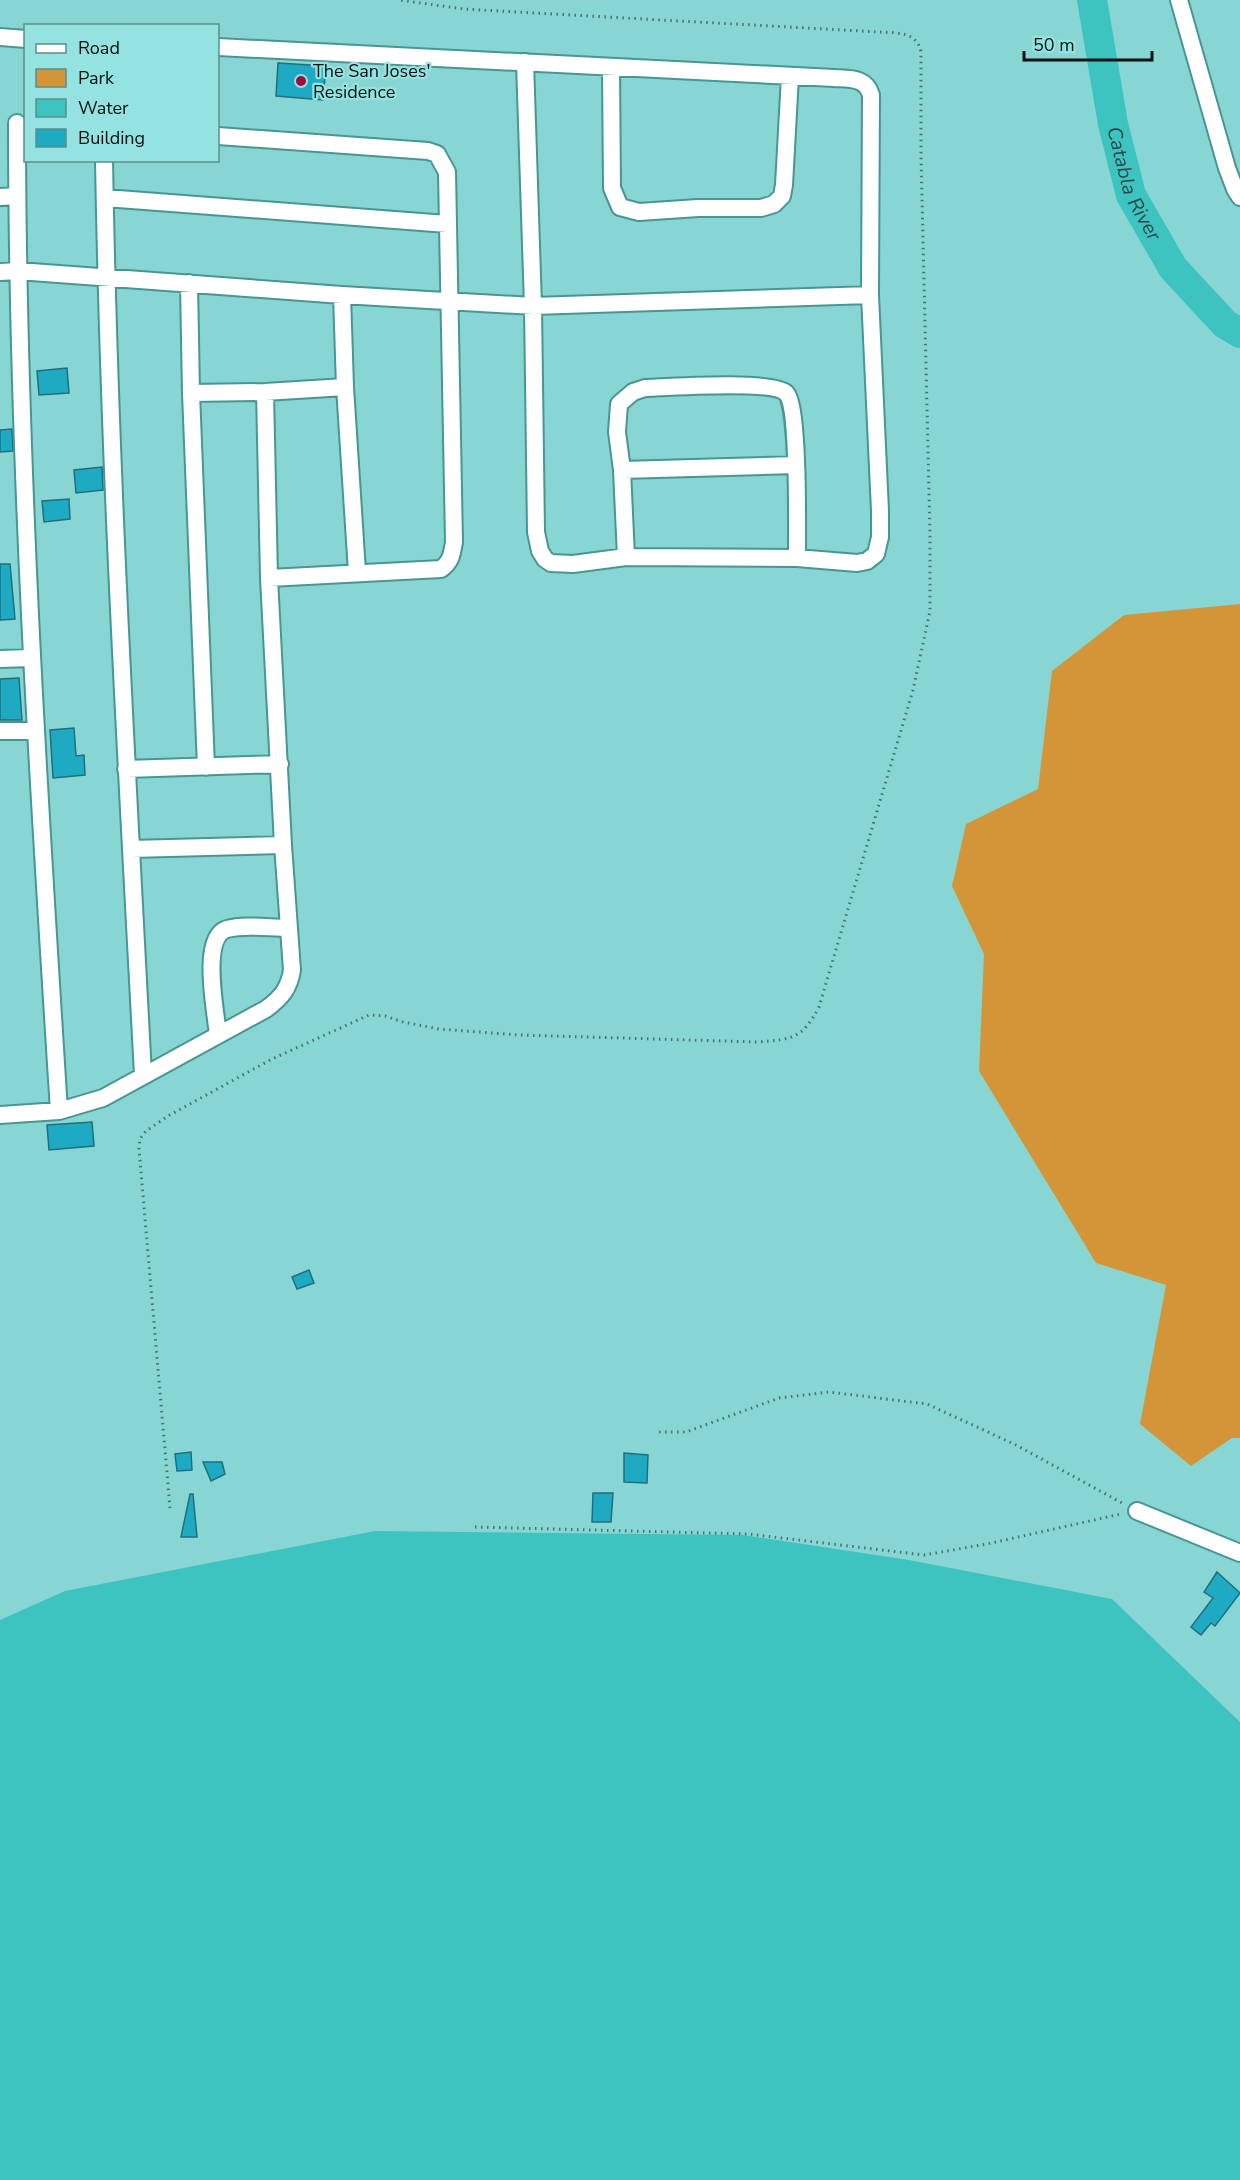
<svg xmlns="http://www.w3.org/2000/svg" width="1240" height="2180" font-family="'Nunito Sans',sans-serif">
  <style>
    .green { fill: #d49539 }
    .water { fill: #3dc4c1 }
    .lines { fill: none; stroke-linecap: round; stroke-linejoin: round }
    .river { stroke: #3dc4c1; stroke-width: 30 }
    .building { fill: #1eaac2; stroke: #206f7e; stroke-width: 1.5 }
    .minor-casing { stroke: #489694; stroke-width: 20 }
    .path { stroke: #437372; stroke-width: 3; stroke-dasharray: 1.5 4.5; stroke-linecap: butt }
    .minor { stroke: #fff; stroke-width: 16 }
    .poi-dot { fill: #a4093b; stroke: #95e3e0; stroke-width: 2 }
    .labels { text-anchor: middle; dominant-baseline: central; stroke-width: 4.5; stroke-linejoin: round; paint-order: stroke }
    .poi-label { font-size: 18px; fill: #001212; stroke: #95e3e0; text-anchor: start }
    .water-label { font-size: 20px; font-style: italic; fill: #2b4746; stroke: #95e3e0 }
  </style>
  <rect width="100%" height="100%" fill="#88d6d3"/>
  <path class="green" d="M1240 604V1438H1232L1191 1466 1140 1424 1166 1285 1096 1263 979 1071 984 954 952 886 966 824 1038 789 1052 671 1124 615Z"/>
  <path class="water" d="M375 1531 743 1535 909 1560 1112 1599 1240 1722V2180H0V1620L65 1591Z"/>
  <g class="lines">
    <path class="river" id="s1" d="M1092 0 1113 124 1131 195 1173 268 1225 324 1240 333"/>
  </g>
  <path class="building" d="M278 63 326 66 323 100 276 96Z
    M67 368 69 393 39 395 37 371Z
    M12 429 13 451 0 452V430Z
    M102 467 103 490 76 493 74 470Z
    M69 499 70 519 44 522 42 501Z
    M0 564H10L15 619 0 620Z
    M19 678 22 720H0V679Z
    M74 728 76 756 84 755 85 775 53 778 50 730Z
    M92 1122 94 1146 49 1150 47 1125Z
    M309 1270 314 1283 297 1289 292 1277Z
    M191 1452 192 1470 177 1471 175 1454Z
    M624 1453 648 1455 647 1483 624 1482Z
    M203 1462H222L225 1474 211 1481Z
    M593 1493H613L611 1522H592Z
    M190 1494H193L197 1537H181Z
    M1217 1572 1240 1593 1215 1626 1211 1623 1201 1635 1191 1627 1213 1598 1204 1592Z"/>
  <g class="lines">
    <g class="minor-casing">
      <path id="minor" d="M1179 0 1227 168 1235 189 1240 197
        M0 37 26 39
        M218 47 834 78C849 79 866 77 871 95L870 295 880 511V537L876 554 867 561 857 563 797 558 626 557 573 564 551 563 545 559 540 551 536 532 533 306 525 62
        M611 68 612 188 620 207 639 212 698 208H761L774 204 782 196 784 185 790 76
        M17 123C17 453 38 782 59 1111
        M218 136 428 151 437 154 447 172 454 542C452 554 451 562 441 569L269 578
        M104 160C109 466 127 770 143 1075
        M0 197 17 196
        M105 198 447 224
        M0 272 18 271 342 295 533 306 870 295
        M189 283 191 393 206 767
        M342 295 345 387 357 572
        M191 393 265 392 345 387
        M622 470 795 465
        M626 557 622 470 617 432 619 404 633 392 645 388C669 387 772 380 786 393 799 405 797 533 797 558
        M0 659 31 658
        M0 731H35
        M126 769 280 764
        M131 849 283 845
        M218 1035C216 1013 200 937 227 929 245 924 269 928 288 928
        M0 1115 59 1111 103 1098 266 1009C281 998 289 989 292 970L283 845 269 578 265 392
        M1137 1511 1240 1553"/>
    </g>
    <path class="path" d="M659 1432H686L779 1398 829 1392 927 1404 1016 1445 1124 1504
      M170 1508 139 1149 140 1139 146 1131 168 1116 272 1059 369 1015 385 1016 403 1022 439 1029 519 1035 758 1042C793 1039 802 1039 819 1007L913 690 930 611V534L921 156V52C917 31 896 33 878 32L464 9 399 0
      M475 1527 748 1534 924 1555 987 1544 1121 1514"/>
    <use href="#minor" class="minor"/>
  </g>
  <circle class="poi-dot" cx="301" cy="81" r="6"/>
  <g class="labels">
    <g class="poi-label">
      <text x="313" y="71">The San Joses'<tspan x="313" dy="21">Residence</tspan></text>
    </g>
    <g class="water-label">
      <text stroke="none"><textPath href="#s1" startOffset="189">Catabla River</textPath></text>
    </g>
  </g>
  <rect x="24" y="24" width="195" height="138" fill="#95e3e0" stroke="#598f8e" stroke-width="1.5"/>
  <rect x="36" y="44" width="30" height="9" fill="#ffffff" stroke="#598f8e" stroke-width="1.5"/>
  <text x="78" y="54" font-size="18" fill="#001212">Road</text>
  <rect x="36" y="69" width="30" height="18" fill="#d49539" stroke="#598f8e" stroke-width="1.5"/>
  <text x="78" y="84" font-size="18" fill="#001212">Park</text>
  <rect x="36" y="99" width="30" height="18" fill="#3dc4c1" stroke="#598f8e" stroke-width="1.5"/>
  <text x="78" y="114" font-size="18" fill="#001212">Water</text>
  <rect x="36" y="129" width="30" height="18" fill="#1eaac2" stroke="#598f8e" stroke-width="1.5"/>
  <text x="78" y="144" font-size="18" fill="#001212">Building</text>
  <path d="M1024 51v9h128v-9" fill="none" stroke="#001212" stroke-width="3"/>
  <text x="1033" y="51" font-size="18" fill="#001212" stroke="#95e3e0" stroke-width="4.5" paint-order="stroke">50 m</text>
</svg>
